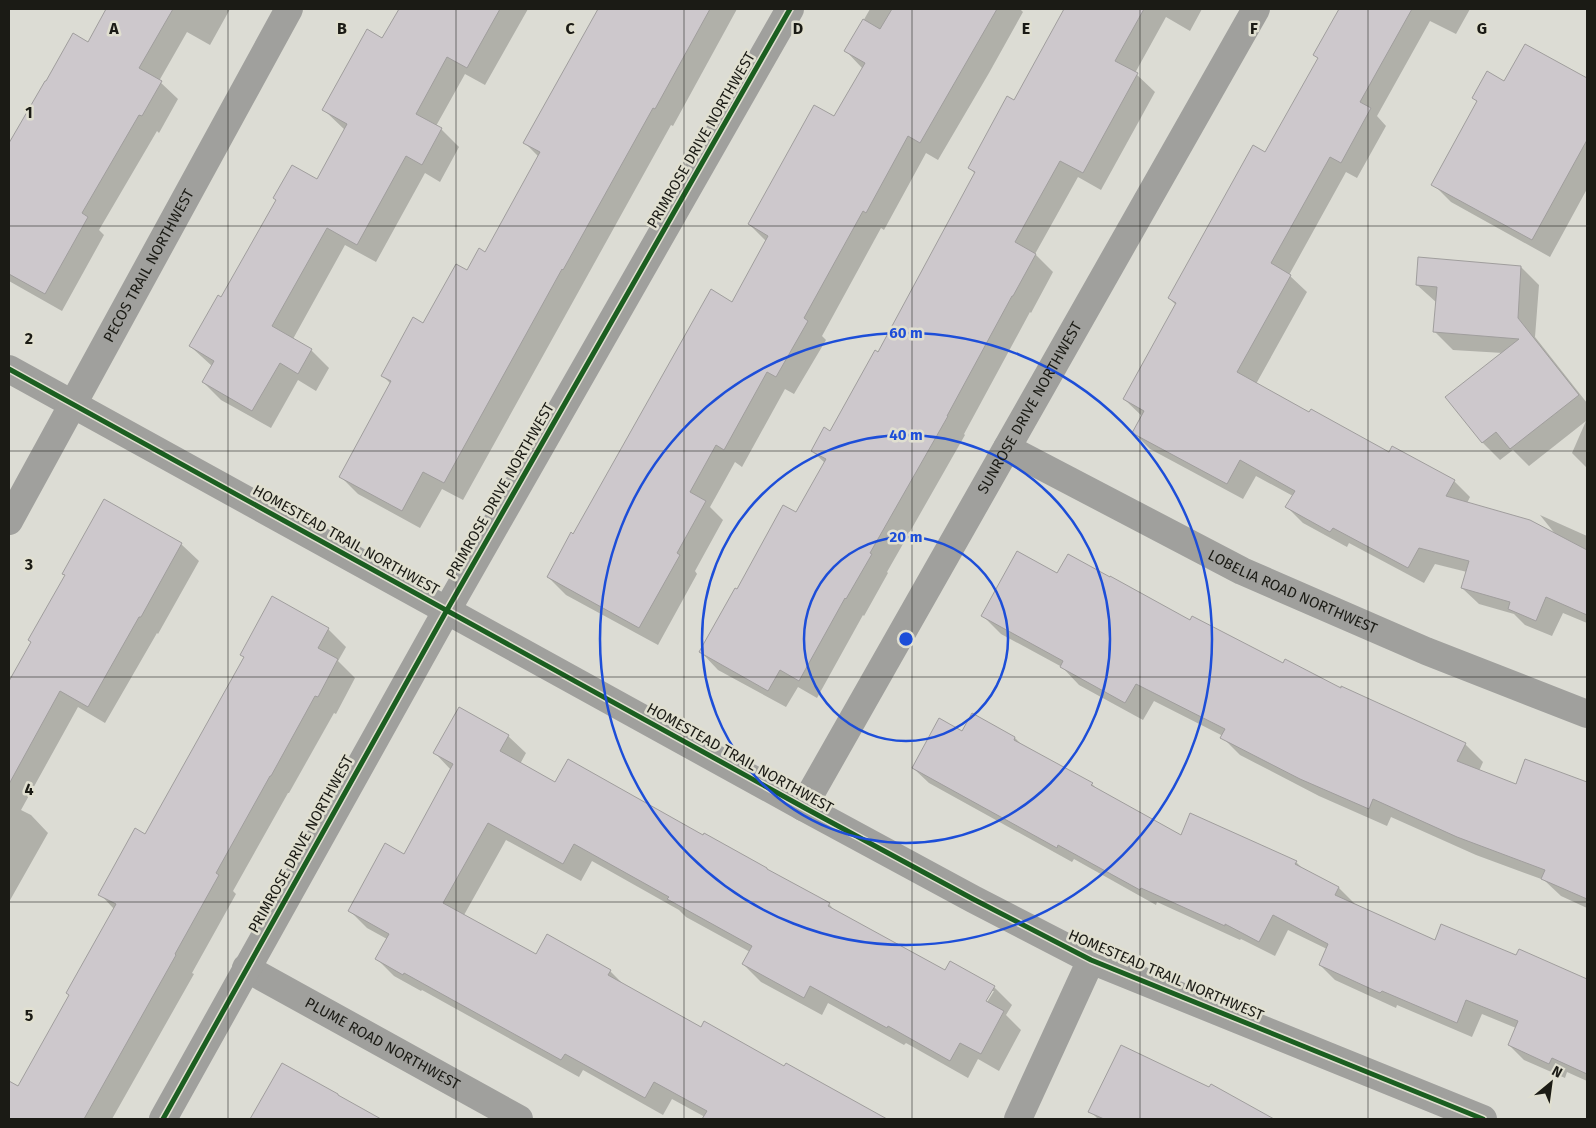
<svg xmlns="http://www.w3.org/2000/svg" width="1596" height="1128" font-family="'Fira Sans',sans-serif">
  <style>
    .shadow { fill: #0003; fill-rule: evenodd }
    .building { fill: #cdc8cc; stroke: #a09e9d }
    .lines { fill: none; stroke-linecap: round; stroke-linejoin: round }
    .minor { stroke: #a0a09d; stroke-width: 28 }
    .cycleway-casing { stroke: #e0dfd0; stroke-width: 8 }
    .cycleway { stroke: #1b5e20; stroke-width: 5 }
    .grid { fill: none; stroke: #1b1b15; stroke-width: 1; stroke-opacity: 0.55 }
    .ring { fill: none; stroke: #1d4ed8; stroke-width: 2.5 }
    .labels { text-anchor: middle; dominant-baseline: central; stroke-width: 5; stroke-linejoin: round; paint-order: stroke }
    .street-label { font-size: 15px; fill: #1b1b15; stroke: #e0dfd0 }
    .grid-label { font-size: 16px; text-anchor: middle; font-weight: bold; fill: #1b1b15; stroke: #e0dfd0; stroke-width: 5; stroke-linejoin: round; paint-order: stroke }
    .centre { fill: #1d4ed8; stroke: #e0dfd0; stroke-width: 2.5 }
    .ring-label { font-size: 15px; text-anchor: middle; font-weight: bold; fill: #1d4ed8; stroke: #e0dfd0; stroke-width: 5; stroke-linejoin: round; paint-order: stroke }
  </style>
  <rect width="100%" height="100%" fill="#dcdcd4"/>
  <path class="shadow" d="M108 9H134L142 13 145 9H230L210 45 187 32 159 81 178 99 159 133 157 131 99 230 104 235 62 311 9 281V145L45 82 88 43Z
    M400 9H528L485 85 465 74 436 126 441 129 459 147 440 182 425 173 376 262 345 245 293 339 311 350 329 368 316 391 298 380 271 428 221 400 203 382 212 366 190 346 222 299 317 180 345 130 324 110 383 39Z
    M600 9H737L673 126 671 125 463 500 442 489 420 528 358 494 340 476 391 384 382 375 468 272 485 253 539 157 525 143Z
    M870 9H1020L1023 12 989 73 938 160 926 153 884 230 881 228 822 336 826 340 794 394 785 389 742 467 735 462 710 507 723 520 695 571 697 574 658 645 566 595 548 577 574 535 732 303 767 242 749 224 835 118 863 69 846 51Z
    M1066 9H1202L1190 31 1166 17 1135 73 1155 92 1101 190 1078 177 1035 254 1053 272 1031 313 1030 312 964 434 965 435 887 572 888 573 864 616 863 615 817 698 798 687 786 707 718 670 701 652 737 590 797 514 825 463 812 451 831 432 878 353 975 174 969 167 1014 101Z
    M1340 9H1470L1456 34 1430 21 1377 116 1386 126 1357 178 1346 172 1289 275 1307 292 1256 384 1310 414 1390 454 1454 481 1470 497 1467 503 1556 535 1540 515 1587 536V623L1563 613 1552 636 1525 625 1514 614 1479 604 1462 588 1467 572 1435 564 1424 583 1349 543 1347 547 1303 523 1287 507 1293 496 1256 476 1243 499 1150 449 1134 433 1143 417 1124 399 1176 305 1169 298 1266 154 1319 59 1315 55Z
    M1525 45 1587 79V189L1550 257 1451 202 1433 184 1478 103 1474 98 1505 82Z
    M1521 267 1539 285 1535 337 1587 403V468L1572 453 1586 421 1529 466 1513 450 1500 460 1482 442 1503 353 1453 350 1435 332 1437 303 1417 285Z
    M181 544 199 561 158 634 157 633 105 723 78 707 21 810 31 815 48 833 9 902V684L32 642Z
    M1058 575 1191 622 1284 664 1465 744 1483 762 1479 771 1517 785 1526 761 1587 783V908L1561 896 1544 880 1476 855 1391 817 1387 826 1319 796 1240 755 1222 737 1223 736 1154 701 1143 720 1079 685 1062 667 1001 634 983 616Z
    M328 629 346 647 338 661 355 678 336 714 334 713 289 793H288L233 891 236 894 192 973 194 974 112 1119H9V1092L13 1084 19 1088 70 995 114 909 100 894 145 835 245 658 241 654Z
    M972 715 1015 738 1022 745 1092 784 1098 790 1181 836 1296 862 1305 871 1339 888 1354 903 1353 905 1435 941 1517 957 1587 980V1081L1567 1072 1565 1078 1524 1060 1509 1045 1516 1028 1482 1014 1472 1037 1397 1005 1396 1008 1335 980 1320 965 1327 949 1288 930 1275 956 1241 939 1240 940 1157 902 1156 905 1074 859 1072 862 929 783 913 768 963 733Z
    M508 736 526 753 520 764 556 784 703 837 829 904 836 912 945 972 994 987 1012 1005 1006 1015 1021 1030 999 1071 978 1059 968 1078 906 1043 904 1045 828 1003 822 1015 761 982 743 964 750 952 686 917 679 910 592 861 581 881 506 840 464 915 536 956 610 971 626 987 701 1028 855 1103 872 1119H704L705 1117 672 1099 663 1115 583 1070 579 1077 422 990 421 991 394 976 377 959 387 939 367 928 349 910 404 855 451 770 435 753ZM991 991H994L984 1007 982 1006Z
    M282 1065 379 1119H252Z
    M1211 1086 1271 1119H1098L1090 1111 1209 1089Z"/>
  <path class="building" d="M106 9H173L139 68 162 81 142 116 139 115 82 213 88 217 45 294 9 274V143L45 81H46L73 33 88 42Z
    M399 9H500L467 68 447 57 416 114 442 128 422 165 406 156 357 245 327 228 272 326 312 349 298 374 280 363 252 411 202 382 214 361 189 346 218 295 221 297 276 200 273 198 292 165 317 179 347 124 322 110 367 29 382 38Z
    M598 9H710L655 109 653 108 563 270 562 269 444 483 423 472 402 511 339 477 391 381 381 376 413 317 423 323 456 264 467 270 479 248 485 252 540 152 523 143Z
    M892 9H997L920 143 908 136 866 213 863 211 804 318 808 321 776 377 767 372 724 450 716 445 690 492 706 501 677 553 680 555 639 628 547 577 571 532 573 534 711 289 732 302 768 236 748 224 814 105 834 116 865 63 844 51 863 19 880 29Z
    M1064 9H1144L1115 61 1138 73 1083 173 1060 161 1015 242 1036 254 1013 296H1012L947 416H948L870 553 872 554 846 599 845 598 799 681 780 670 768 691 699 652 735 588 737 589 783 505 796 512 826 459 811 451 824 427 830 431 875 350 878 352 975 172 968 168 1007 96 1014 100Z
    M1339 9H1412L1360 102 1371 108 1341 163 1330 157 1271 263 1291 275 1237 372 1309 412 1311 409 1389 452 1392 446 1455 480 1446 496 1530 520 1587 550V615L1546 597 1536 621 1508 609 1510 602 1461 588 1469 561 1419 548 1408 568 1333 528 1330 532 1285 507 1295 491 1240 460 1227 484 1132 433 1144 411 1123 399 1176 303 1168 298 1253 145 1265 152 1318 58 1313 55Z
    M1525 44 1587 78V140L1532 240 1431 185 1477 101 1472 98 1487 71 1504 81Z
    M1418 257 1521 266 1518 318 1579 395 1510 449 1496 432 1482 443 1445 397 1519 339 1433 332 1437 287 1416 285Z
    M104 499 182 543 141 617H139L88 707 60 691 9 784V681L31 642 28 640 65 575 62 574Z
    M1017 551 1057 573 1068 554 1110 577V576L1190 620 1192 616 1283 663 1285 659 1341 688V686L1466 743 1457 761 1516 784 1525 759 1587 782V899L1541 879 1545 870 1457 837 1373 799 1369 809 1300 779 1220 738 1225 729 1136 684 1125 703 1060 667 1063 661 981 616Z
    M272 596 329 628 318 648 338 659 318 697 315 696 271 776H270L216 873 219 875 175 954 176 955 84 1119H9V1081L18 1086 69 995 66 993 116 904 98 895 135 828 145 834 244 657 240 655Z
    M459 707 509 735 500 751 555 782 568 759 703 835 704 833 767 868V869L830 903 828 906 945 970 950 961 995 986 986 1001 1004 1011 981 1054 960 1043 950 1061 888 1026 887 1028 810 986 804 998 742 964 752 946 667 899 669 897 574 844 563 864 488 823 443 903 536 954 547 934 611 970 608 975 701 1027 704 1021 784 1066 786 1063 887 1119H702L707 1111 654 1082 645 1098 565 1054 561 1060 404 973 403 975 375 959 389 934 348 911 385 843 404 854 453 764 433 753Z
    M972 713 1015 737 1014 740 1093 783 1091 785 1181 835 1190 813 1297 861 1295 864 1339 887 1335 895 1435 940 1441 924 1516 955 1519 949 1587 979V1074L1552 1058 1549 1064 1508 1045 1518 1021 1466 1000 1457 1023 1382 991 1380 993 1319 965 1328 944 1273 915 1259 942 1225 924V926L1141 888 1140 890 1058 845 1057 848 912 768 939 718 962 731Z
    M1121 1045 1209 1087 1211 1084 1274 1119H1104L1088 1112Z
    M282 1063 338 1094V1095L381 1119H250Z"/>
  <g class="lines">
    <g class="minor">
      <path d="M9 369 803 807 973 899 1091 960 1483 1119"/>
      <path id="s1" d="M1007 448 1242 571 1426 651 1587 714"/>
      <path id="s2" d="M9 521 289 9"/>
      <path id="s3" d="M803 807 1256 9"/>
      <path id="s4" d="M246 968 519 1119"/>
      <path d="M163 1119 447 610 790 9"/>
      <path d="M1018 1119 1091 960"/>
    </g>
    <g class="cycleway-casing">
      <path id="cycleway" d="M9 369 803 807 973 899 1091 960 1483 1119
        M163 1119 447 610 790 9"/>
    </g>
    <use href="#cycleway" class="cycleway"/>
  </g>
  <path class="grid" d="M228 9V1119M456 9V1119M684 9V1119M912 9V1119M1140 9V1119M1368 9V1119M9 226H1587M9 451H1587M9 677H1587M9 902H1587"/>
  <g class="ring">
    <circle cx="906" cy="639" r="102"/>
    <circle cx="906" cy="639" r="204"/>
    <circle cx="906" cy="639" r="306"/>
  </g>
  <g class="labels">
    <g class="street-label">
      <text transform="translate(701 140) rotate(-60)">PRIMROSE DRIVE NORTHWEST</text>
      <text stroke="none"><textPath href="#s2" startOffset="291">PECOS TRAIL NORTHWEST</textPath></text>
      <text stroke="none"><textPath href="#s3" startOffset="459">SUNROSE DRIVE NORTHWEST</textPath></text>
      <text transform="translate(500 491) rotate(-60)">PRIMROSE DRIVE NORTHWEST</text>
      <text transform="translate(346 540) rotate(29)">HOMESTEAD TRAIL NORTHWEST</text>
      <text stroke="none"><textPath href="#s1" startOffset="320">LOBELIA ROAD NORTHWEST</textPath></text>
      <text transform="translate(740 758) rotate(29)">HOMESTEAD TRAIL NORTHWEST</text>
      <text transform="translate(301 844) rotate(-61)">PRIMROSE DRIVE NORTHWEST</text>
      <text transform="translate(1166 975) rotate(23)">HOMESTEAD TRAIL NORTHWEST</text>
      <text stroke="none"><textPath href="#s4" startOffset="156">PLUME ROAD NORTHWEST</textPath></text>
    </g>
  </g>
  <g class="grid-label">
    <text x="114" y="34">A</text>
    <text x="342" y="34">B</text>
    <text x="570" y="34">C</text>
    <text x="798" y="34">D</text>
    <text x="1026" y="34">E</text>
    <text x="1254" y="34">F</text>
    <text x="1482" y="34">G</text>
    <text x="29" y="118">1</text>
    <text x="29" y="344">2</text>
    <text x="29" y="570">3</text>
    <text x="29" y="795">4</text>
    <text x="29" y="1021">5</text>
  </g>
  <circle cx="906" cy="639" r="8" class="centre"/>
  <g class="ring-label">
    <text x="906" y="338">60 m</text>
    <text x="906" y="440">40 m</text>
    <text x="906" y="542">20 m</text>
  </g>
  <rect width="1596" height="1128" fill="none" stroke="#1b1b15" stroke-width="20"/>
  <g transform="translate(1551 1083) rotate(29)" stroke="#e0dfd0" stroke-width="4" paint-order="stroke">
  <path d="M0-4L9 19L0 12L-9 19Z" fill="#1b1b15"/>
  <text y="-8" font-size="14" font-weight="bold" text-anchor="middle" fill="#1b1b15">N</text>
  </g>
</svg>
